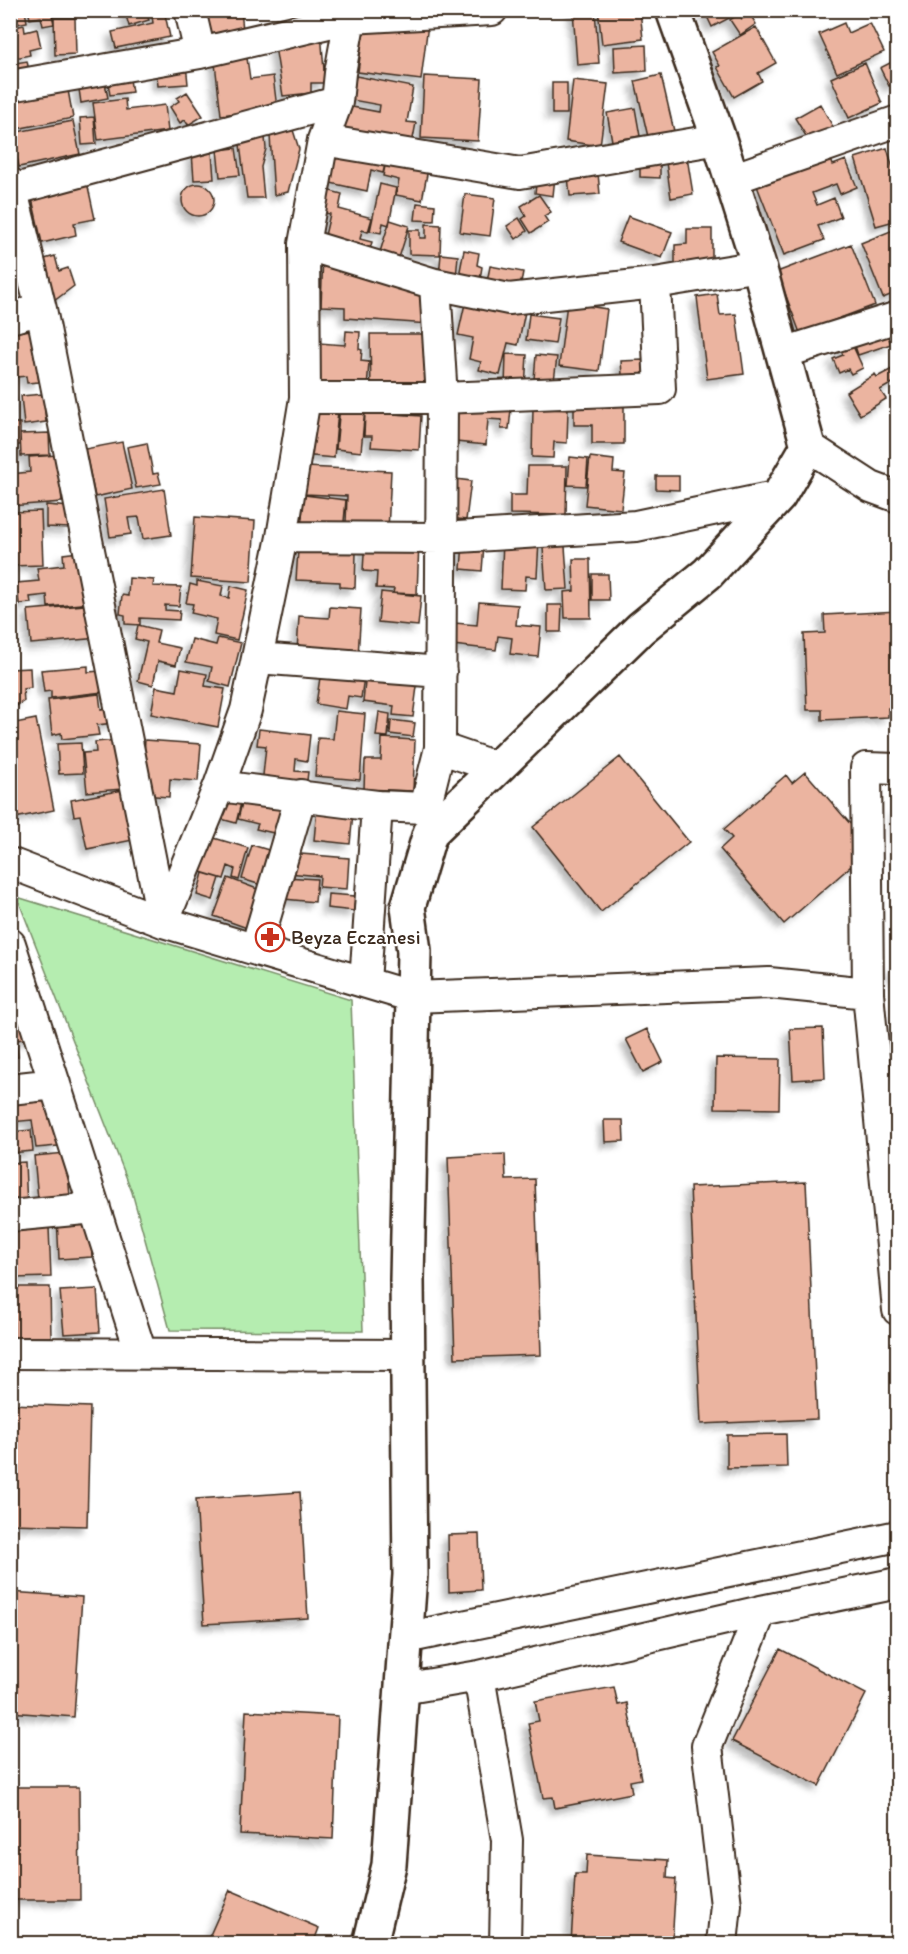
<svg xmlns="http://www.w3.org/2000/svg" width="908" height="1954" font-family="Itim,sans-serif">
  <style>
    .green { fill: #b5edb0; stroke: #788c67; stroke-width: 1.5 }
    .building { fill: #ebb4a0; stroke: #3b2a1e; stroke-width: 1.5; filter: url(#shadow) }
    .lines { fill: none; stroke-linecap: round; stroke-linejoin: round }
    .street-casing { stroke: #3b2a1e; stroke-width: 34 }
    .secondary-casing { stroke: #3b2a1e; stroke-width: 38 }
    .street { stroke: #fff; stroke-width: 30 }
    .secondary { stroke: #fff; stroke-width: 33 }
    .labels { text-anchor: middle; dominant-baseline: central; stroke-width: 4.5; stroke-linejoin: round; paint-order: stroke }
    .poi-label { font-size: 20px; fill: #3b2a1e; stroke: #fff; text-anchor: start }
  </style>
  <defs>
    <filter id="shadow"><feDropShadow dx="-5.5" dy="5.5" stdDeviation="3" flood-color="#0004"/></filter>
  </defs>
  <rect width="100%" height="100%" fill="#fff"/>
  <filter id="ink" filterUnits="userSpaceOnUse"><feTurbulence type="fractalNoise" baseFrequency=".0167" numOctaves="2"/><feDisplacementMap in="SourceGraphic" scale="12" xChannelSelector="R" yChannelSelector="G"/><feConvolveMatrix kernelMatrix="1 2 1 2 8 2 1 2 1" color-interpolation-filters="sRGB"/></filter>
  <g filter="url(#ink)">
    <path class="green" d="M17 897 351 1000 363 1331 170 1330 132 1192Z"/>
    <path class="building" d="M10 10H25L27 22 11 25Z
      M28 10H51L54 24 43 26 41 17 30 19Z
      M129 10H145L149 20 129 26 125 12Z
      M151 10H164L170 37 116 48 112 32 153 23Z
      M198 10H241L243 30 201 35Z
      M573 10H595L599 63 577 65Z
      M598 10H640L643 39 602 44Z
      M704 10H732L735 15 712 27Z
      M739 14 742 19 750 14 756 24 740 35 730 20Z
      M54 18H75L76 54 55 55Z
      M844 23 848 33 870 23 884 52 837 73 819 34Z
      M428 24 421 80 358 72 364 26Z
      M24 25 25 32 37 29 41 47 29 50 30 55 10 59V28Z
      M756 27 776 63 758 73 762 81 734 97 717 67 720 66 712 52Z
      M321 32 325 83H311V93L283 96 274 40Z
      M646 45 647 71 615 73 614 47Z
      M246 51 250 79 273 76 277 108 221 115 214 55Z
      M898 59V82L889 86 880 68Z
      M27 61 30 76 10 80V64Z
      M865 63 882 103 849 118 831 78Z
      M186 64 188 84 158 86 156 66Z
      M129 73 132 92 110 95 107 76Z
      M661 75 674 131 648 137 635 81Z
      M356 76 413 87 407 122 416 123 412 144 343 131 347 106 379 112 380 105 352 100Z
      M424 76 482 79 478 141 421 138Z
      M104 78 108 98 81 103 78 82Z
      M573 80 608 84 600 146 566 141Z
      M552 83H567V114H552Z
      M68 90 73 118 16 129 11 101Z
      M187 92 203 116 188 125 185 120 180 123 170 107 179 101 177 98Z
      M125 99 126 110 165 105 168 131 98 140 93 103Z
      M820 104 836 132 812 146 795 118Z
      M635 108 640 136 612 141 607 113Z
      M94 117 96 144 82 145 80 118Z
      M73 121 80 154 19 167 12 133Z
      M293 130 299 149 288 192 274 195 270 136Z
      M239 137H265L266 149 261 167 264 198H247Z
      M236 148 240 175 220 177 217 150Z
      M334 148 386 160 383 173 371 170 367 191 326 182Z
      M887 148 898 184V220L876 226 855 158Z
      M686 151 693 194 671 198 665 155Z
      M212 152 214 179 194 180 192 153Z
      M387 156 429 164 422 200 396 195 399 180 383 176Z
      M830 157 833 165 846 160 857 187 840 194 836 184 812 193 817 205 834 198 841 217 818 226 824 240 784 255 757 186Z
      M640 158H660V178L640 177Z
      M597 163 600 194 570 196 567 166Z
      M537 175 555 177 553 196 535 193Z
      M87 182 95 219 74 223 76 235 42 243 31 194Z
      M380 184 396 188 389 225 383 223 381 233 370 231Z
      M182 200a16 16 0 1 1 32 0a16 16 0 1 1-32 0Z
      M327 190 342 194 339 209 372 218 368 232 362 230 360 239 372 242 368 256 323 244 330 214 321 212Z
      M465 194 495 198 490 236 460 232Z
      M539 195 551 212 544 216 548 222 531 233 522 219 526 216 521 206Z
      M417 203 435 205 434 221 415 220Z
      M628 216 672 232 662 258 618 242Z
      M519 218 527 231 516 239 507 226Z
      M390 220 409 226 399 258 380 252Z
      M426 224 441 225 440 255 409 254V230H420V238H426Z
      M898 228V292L883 298 861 243Z
      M687 229H712V266H675V245L687 244Z
      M851 244 875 305 800 333 777 272Z
      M464 250 479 253 477 265 482 267 479 285 458 281Z
      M441 254 458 256 456 278 439 276Z
      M323 255 430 286 429 324 345 318V307L321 306Z
      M55 256 59 271 68 268 74 286 46 307 34 262Z
      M490 266 523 272 520 288 487 282Z
      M717 294 720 315 736 314 744 374 707 379 697 297Z
      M466 299 525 312 518 345 508 343 500 375 479 370 481 362 469 359 473 338 458 335Z
      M567 303 607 309 599 371 559 366Z
      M529 314 559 318 555 344 526 340Z
      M885 328 891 344 858 355 853 340Z
      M31 330 39 382 27 383 26 376 10 378V333Z
      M346 331 360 332 359 349 362 350 361 361 369 362 367 389 316 384 319 343 345 345Z
      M370 334H426L427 393H371Z
      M852 344 863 368 851 374 848 369 839 373 833 359 843 355 840 349Z
      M506 354 527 355 525 388 505 386Z
      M536 355 557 357 554 381 534 379Z
      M643 360 645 387 623 388 621 361Z
      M894 368 898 374V380L880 390 886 399 860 415 846 392 875 374 877 377Z
      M43 394 46 422 24 425 21 396Z
      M574 395 624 396V444H592V425H574Z
      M340 405 365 408 361 452 336 449Z
      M458 405 511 409 509 429H501L502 420 488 419 486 445 456 442Z
      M309 407 338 410 334 458 302 455Z
      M533 408 568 410 567 443 554 442 553 458 532 457Z
      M365 412 421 416 419 450 371 447 372 436H364Z
      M10 423H20V445H10Z
      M49 433 50 455 21 456 20 434Z
      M122 442 132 489 95 497 85 449Z
      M147 443 153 474 158 473 161 484 136 488 127 447Z
      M58 455 62 502 10 506V474L30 472 29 457Z
      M570 457 588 459 586 486 568 485Z
      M590 457 614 460 613 472 625 473 621 509 585 505Z
      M528 466H567L566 515 510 514V495H527Z
      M306 467 391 471 388 531 346 523 347 496 305 494Z
      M656 476H679V490L656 489Z
      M448 478 471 481 466 520 443 517Z
      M164 489 171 535 143 539 139 517 128 518 131 534 110 537 104 499Z
      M304 495 346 500 343 532 301 528Z
      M46 505 70 507V528L46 527Z
      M41 511 43 565 10 566V512Z
      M195 517 255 521 251 582 191 578Z
      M564 532 568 589 546 590 542 534Z
      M365 538 419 541 417 594 393 593 394 589 376 588 377 572 363 571Z
      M503 540 539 541 537 577 526 576 525 590 501 589Z
      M463 543 484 545 482 571 461 569Z
      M298 550 356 553 355 588 340 587V582L296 580Z
      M87 551 92 603 48 607 47 595 30 597 31 603 19 604 16 583 39 581 37 568 64 565 63 554Z
      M573 559H590L591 618H565L564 592 574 591Z
      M592 574H608L609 600H592Z
      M10 578 14 613H10Z
      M129 578 154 580 153 586 181 587 179 606 165 605V610L180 611 179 620 140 618V625L125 624V615L120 614 122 595 128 596Z
      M197 581 223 586 221 596 229 598 231 586 248 590 237 640 214 635 217 619 191 613 193 604 186 603 190 584 197 586Z
      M381 592 421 596 418 626 378 622Z
      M479 602 518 605 516 625 541 627 538 657 510 654 512 638 498 636 496 650 453 645 455 623 477 625Z
      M96 604 99 638 31 644 28 610Z
      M548 605H562L561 632H548Z
      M330 607 361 609 358 656 297 652 299 616 329 618Z
      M898 611V707L888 708V717L822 720V710H807L804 634 825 633 824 615Z
      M10 618 14 640H10Z
      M138 625 159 630 156 643 180 648 176 665 158 661 153 685 138 681 147 642 135 639Z
      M218 638 241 643 230 687 209 681 212 667 186 662 192 639 216 645Z
      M88 666V672L101 671 103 692 51 698V691L44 692 41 670Z
      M30 668 31 688 23 689 24 701 10 710V669Z
      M181 669 207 674 205 686 225 689 218 727 151 714 156 687 177 691Z
      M321 671 364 677 361 698 348 696 346 709 316 704Z
      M366 673 418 679 413 717 393 715 394 706 363 702Z
      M99 694 101 709 112 707 114 723 97 725 99 735 62 739 61 733 52 735 48 700Z
      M336 711 365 714 360 780 315 776 318 738 333 739Z
      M379 712 390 714 388 737 376 736Z
      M36 719 54 810 10 819V724Z
      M391 720 415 723 413 737 390 734Z
      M259 729 310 735 307 761 296 759 295 771 308 772 306 789 262 785 266 746 257 745Z
      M382 738 415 740 413 791 364 789 365 760H381Z
      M117 740 122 789 87 792 83 753 96 752 95 742Z
      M145 740 201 744 198 781 170 779 169 797 141 795Z
      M81 743 83 773 59 774 57 744Z
      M620 757 689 842 601 912 533 827Z
      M805 772 866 842 858 860 784 924 720 849 732 838 724 829 786 775 792 783Z
      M128 789 138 839 87 849 80 815 74 816 71 800Z
      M227 791 243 795 236 823 221 819Z
      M245 791 286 801 278 834 256 829 258 824 238 819Z
      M317 808 353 813 350 844 314 840Z
      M895 811H898V863Z
      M204 835 248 848 239 880 233 878 235 869 228 866 224 879 194 870Z
      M252 845 272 851 261 885 242 879Z
      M289 853 349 858 347 889 319 887 320 876 288 873Z
      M203 873 220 878 213 900 197 895Z
      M285 877 317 879 315 902 284 899Z
      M228 878 260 890 247 928 214 916Z
      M328 894 355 896 354 911 327 908Z
      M898 966V979L891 970Z
      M31 1015 33 1038 16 1040 18 1057 10 1058V1018Z
      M823 1028 825 1078 793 1080 790 1029Z
      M647 1029 663 1062 643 1072 626 1039Z
      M716 1058 780 1059 779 1109 715 1108Z
      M53 1095 58 1146 36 1148 32 1120 11 1122 10 1099Z
      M604 1120H623L624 1141 605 1142Z
      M31 1130 33 1151 10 1153V1132Z
      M66 1153 70 1196 38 1199 34 1156Z
      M505 1154 506 1180 535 1179 541 1355 455 1358 448 1157Z
      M25 1162 27 1207 10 1208V1163Z
      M806 1182 817 1419 701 1424 690 1187Z
      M90 1216 92 1257 59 1259 57 1217Z
      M49 1227 51 1277 13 1278 12 1228Z
      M14 1287H50L51 1337H14Z
      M97 1289 100 1332 64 1334 60 1291Z
      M10 1404 90 1407 87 1526 10 1524Z
      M786 1434 787 1467 727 1468V1435Z
      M300 1492 308 1618 204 1624 196 1499Z
      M479 1534 481 1590 449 1592 448 1535Z
      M10 1592 82 1597 74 1717 10 1712Z
      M780 1649 866 1694 819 1786 732 1741Z
      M614 1687 618 1705 627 1703 641 1779 630 1781 632 1793 555 1808 553 1797 543 1798 528 1723 539 1721 535 1701Z
      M246 1711 338 1716 333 1839 240 1834Z
      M10 1787H79L80 1900H10Z
      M587 1855 668 1860 667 1878 676 1879 672 1944H571L575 1874H586Z
      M230 1890 319 1928 313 1944H206Z"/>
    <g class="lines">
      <g class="street-casing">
        <path id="street" d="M190 10 200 53
          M10 86 200 53 350 18 492 10
          M323 140 520 173 719 139
          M732 179 898 121
          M10 183 41 309 163 922 219 786 246 710 257 658 282 537 305 398 304 244 323 140 337 102 340 73 350 18 349 10
          M12 190 337 102
          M304 244 435 284 509 299 655 283 759 266
          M435 284 442 398 440 748 498 768
          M10 318 41 309
          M783 353 898 317
          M305 398H442L660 389 655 283
          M808 446 871 487 898 497
          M282 537 442 538 636 526 779 496
          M257 658 441 672
          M898 769 866 768 868 993 898 1310
          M219 786 377 806 365 982
          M377 806 425 808 440 748
          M10 863 163 922 413 997 769 983 868 993
          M10 944 141 1353
          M256 948 301 795
          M10 1089 55 1084
          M10 1216 95 1208
          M10 1353 408 1355
          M405 1638 898 1536
          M479 1676 507 1840 505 1944
          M402 1689 479 1676 761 1611 898 1583
          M722 1944 726 1905 707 1746 761 1611"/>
      </g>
      <g class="secondary-casing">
        <path id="secondary" d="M370 1944 389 1865 410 1575 407 1280 414 951 408 907 430 833 641 628 708 573 779 496 808 446 759 266 719 139 673 10"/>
      </g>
      <use href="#street" class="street"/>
      <use href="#secondary" class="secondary"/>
    </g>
  </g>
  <defs>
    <g id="pharmacy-ring" transform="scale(1.5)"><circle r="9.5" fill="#fff" stroke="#c8321e" stroke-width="1.5"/><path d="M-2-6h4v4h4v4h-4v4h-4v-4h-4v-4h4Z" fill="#c8321e"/></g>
  </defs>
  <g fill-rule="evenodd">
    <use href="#pharmacy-ring" x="270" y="937"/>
  </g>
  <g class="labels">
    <g class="poi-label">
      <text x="291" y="937">Beyza Eczanesi</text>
    </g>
  </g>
  <rect width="908" height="1954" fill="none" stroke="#fff" stroke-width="36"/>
  <rect x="18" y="18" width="872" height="1918" fill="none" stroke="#3b2a1e" stroke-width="2" filter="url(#ink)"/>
</svg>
